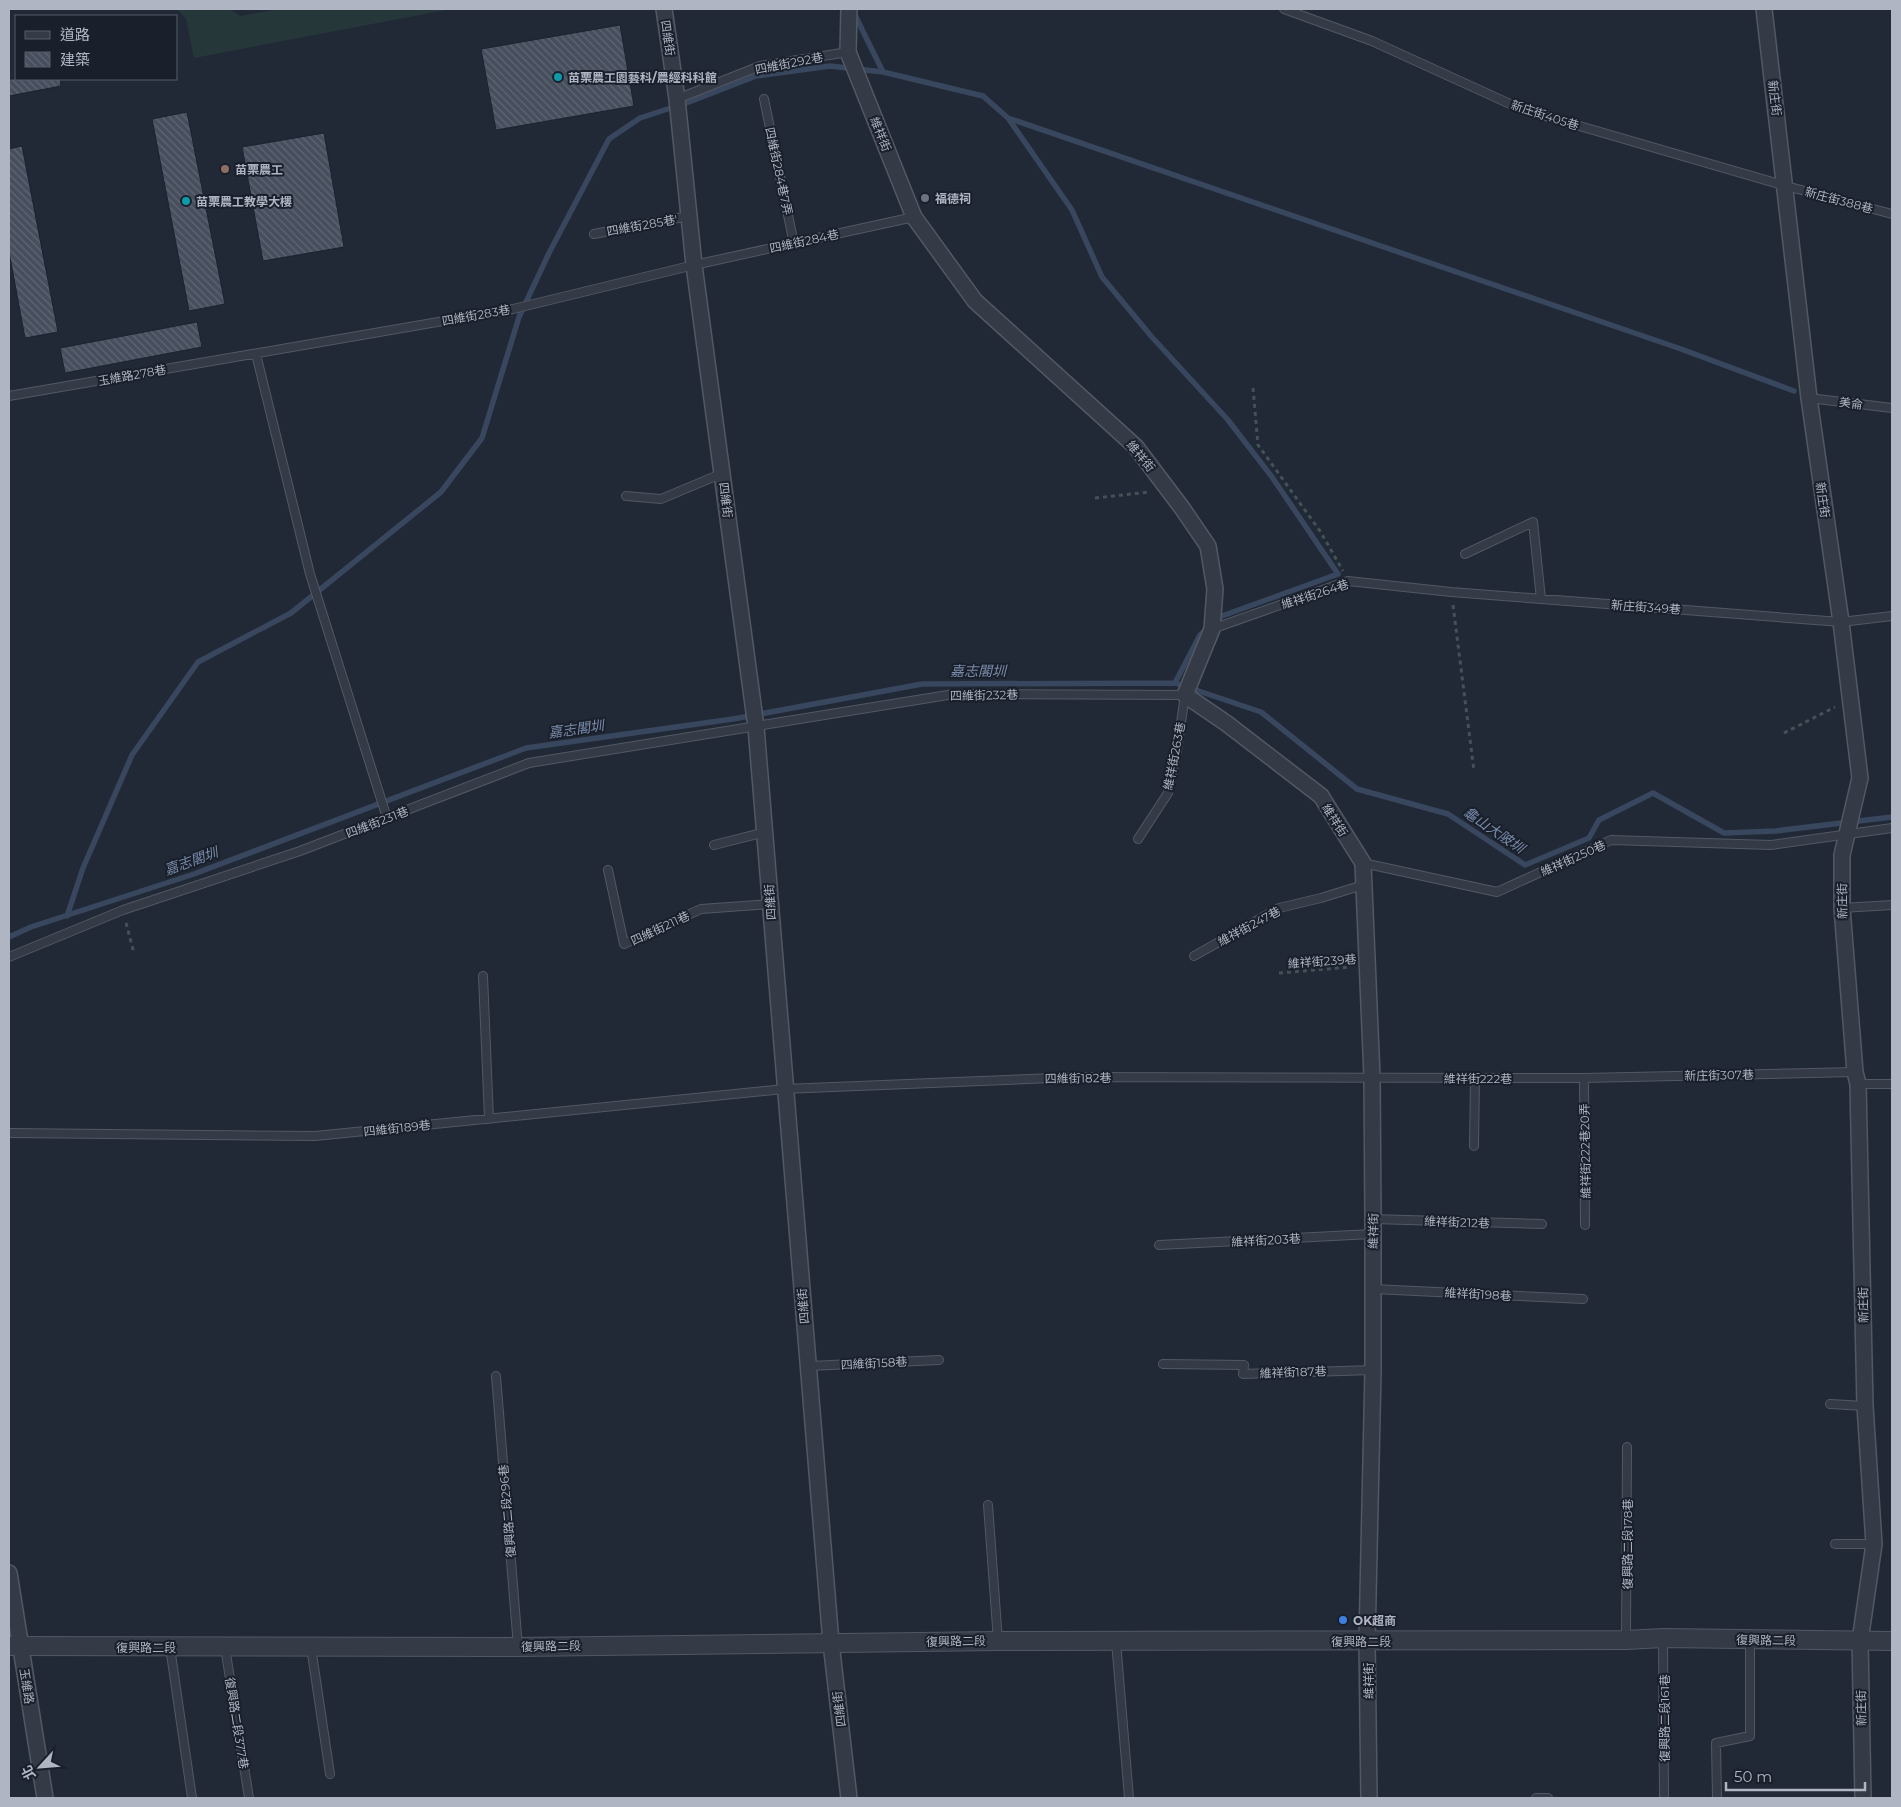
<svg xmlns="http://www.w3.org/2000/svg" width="1901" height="1807" font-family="Montserrat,'Noto Sans TC',sans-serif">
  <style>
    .pitch { fill: #263739 }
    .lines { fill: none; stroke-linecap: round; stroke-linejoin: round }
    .stream { stroke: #38465e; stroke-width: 5.5 }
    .building { fill: url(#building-back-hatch); stroke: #1c222d }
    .service-casing { stroke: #525864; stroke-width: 10 }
    .minor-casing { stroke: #525864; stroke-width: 18 }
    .tertiary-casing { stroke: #525864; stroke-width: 20 }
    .path { stroke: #435256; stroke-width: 3; stroke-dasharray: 4 4; stroke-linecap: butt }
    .service { stroke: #353b46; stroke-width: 8 }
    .minor { stroke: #353b46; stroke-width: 15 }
    .tertiary { stroke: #353b46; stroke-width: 18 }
    .culture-dot { fill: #0f9aa8; stroke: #1a202b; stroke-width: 2 }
    .education-dot { fill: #8d6e63; stroke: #1a202b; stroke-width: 2 }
    .worship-dot { fill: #6b7280; stroke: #1a202b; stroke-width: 2 }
    .shop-dot { fill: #3f7fe0; stroke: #1a202b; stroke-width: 2 }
    .labels { text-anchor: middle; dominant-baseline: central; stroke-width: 4; stroke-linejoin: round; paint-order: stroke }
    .street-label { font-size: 12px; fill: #afb5c3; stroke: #1a202b }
    .poi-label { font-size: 12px; font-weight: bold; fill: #afb5c3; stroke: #1a202b; text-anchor: start }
    .water-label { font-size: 14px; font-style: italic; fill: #798baa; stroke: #1a202b }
  </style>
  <defs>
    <pattern id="building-back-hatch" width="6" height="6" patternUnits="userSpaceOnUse" patternTransform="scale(1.25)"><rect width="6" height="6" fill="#474f5e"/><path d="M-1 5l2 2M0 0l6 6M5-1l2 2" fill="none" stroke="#5f6673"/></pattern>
  </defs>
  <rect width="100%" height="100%" fill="#212936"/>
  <path class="pitch" d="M177 9H229L241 16 279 9H451L194 58 186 19Z"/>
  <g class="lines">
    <path class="stream" d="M853 11 883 72
      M1008 118 1681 349 1794 391
      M1175 683 1200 635 1207 629
      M67 916 83 868 132 755 198 662 291 613 441 492 482 438 519 317 549 253 609 139 640 118 689 102 756 76 830 66 883 72 983 96 1008 118 1072 210 1102 277 1151 336 1228 420 1272 477 1338 574 1222 616 1216 621
      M9 937 31 927 194 874 526 748 733 719 922 684 1175 683 1261 712 1357 789 1448 814 1525 865 1589 838 1599 820 1653 793 1724 833 1775 831 1892 817"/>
  </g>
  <path class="building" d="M620 25 634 106 496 130 481 49Z
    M9 79H60L61 86 9 96Z
    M187 112 225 304 189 311 152 119Z
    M324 133 344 247 263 261 242 147Z
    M22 146 58 332 25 338 9 252V149Z
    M197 322 202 347 65 373 60 348Z"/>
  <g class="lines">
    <g class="service-casing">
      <path id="service" d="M1284 9 1372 41 1521 109 1786 186 1892 214
        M677 99 760 66 848 52
        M764 99 794 244
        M594 234 689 216
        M256 354 310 574 387 818
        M9 396 513 309 694 265 914 217
        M1809 398 1892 408
        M626 496 661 499 723 473
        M1465 554 1533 522 1541 599
        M1212 629 1348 581 1451 592 1841 622 1892 616
        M714 845 765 832
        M1363 863 1497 892 1611 840 1771 845 1892 828
        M608 870 624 944 701 909 770 904
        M1842 908 1892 905
        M1194 956 1279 908 1321 898 1363 885
        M9 957 123 910 300 851 529 763 954 694 1185 695 1177 750 1168 793 1138 839
        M483 976 489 1119
        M1584 1078 1585 1225
        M1858 1084H1892
        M9 1133 315 1136 784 1089 1076 1077 1584 1078 1855 1072
        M1474 1146 1475 1078
        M1373 1219 1542 1224
        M1159 1245 1372 1234
        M1373 1289 1583 1299
        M1163 1364 1244 1365 1243 1374 1373 1370
        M809 1366 939 1360
        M496 1376 518 1647
        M1830 1404 1865 1406
        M988 1505 998 1641
        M1835 1544H1874
        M1663 1638 1664 1798
        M1626 1640 1627 1447
        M1116 1641 1129 1798
        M170 1647 192 1798
        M225 1647 249 1798
        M311 1647 330 1774
        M1536 1798H1548
        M1717 1798 1716 1743 1750 1736V1639"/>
    </g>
    <g class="minor-casing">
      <path id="minor" d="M664 9 677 99 694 265 756 727 831 1643 849 1798
        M849 9 848 52 914 217 975 301 1136 447 1182 508 1208 546 1215 589 1212 629 1185 695 1226 723 1321 796 1363 863 1372 1077 1373 1219V1370L1367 1641 1369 1798
        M1764 9 1809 398 1841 622 1860 778 1842 855V908L1855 1072 1858 1084 1865 1406 1874 1544 1860 1641 1863 1798
        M9 1573 45 1798"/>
    </g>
    <g class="tertiary-casing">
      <path id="tertiary" d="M9 1646 518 1647 998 1641 1626 1640 1663 1638 1892 1641"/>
    </g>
    <path class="path" d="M1253 388 1258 445 1320 531 1343 571
      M1095 498 1149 492
      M1453 605 1474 771
      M1784 733 1835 707
      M126 923 134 953
      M1279 973 1351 967"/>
    <use href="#service" class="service"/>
    <use href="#minor" class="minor"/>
    <use href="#tertiary" class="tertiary"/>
  </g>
  <g class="culture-dot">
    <circle cx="558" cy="77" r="5"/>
    <circle cx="186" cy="201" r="5"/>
  </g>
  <circle class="education-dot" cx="225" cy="169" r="5"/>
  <circle class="worship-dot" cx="925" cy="198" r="5"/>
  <circle class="shop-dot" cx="1343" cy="1620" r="5"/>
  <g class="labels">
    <g class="street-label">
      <text transform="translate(668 38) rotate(82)">四維街</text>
      <text transform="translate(789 63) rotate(-11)">四維街292巷</text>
      <text transform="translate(1775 98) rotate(83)">新庄街</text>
      <text transform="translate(1545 115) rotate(18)">新庄街405巷</text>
      <text transform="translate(881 134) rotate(68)">維祥街</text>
      <text transform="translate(779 171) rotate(78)">四維街284巷7弄</text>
      <text transform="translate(1839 200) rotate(15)">新庄街388巷</text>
      <text transform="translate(642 225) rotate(-10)">四維街285巷'</text>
      <text transform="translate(804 241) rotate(-12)">四維街284巷</text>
      <text transform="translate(476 315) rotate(-10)">四維街283巷</text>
      <text transform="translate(132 375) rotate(-10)">玉維路278巷</text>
      <text transform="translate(1851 403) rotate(7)">美侖</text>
      <text transform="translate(1141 456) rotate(50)">維祥街</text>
      <text transform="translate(726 500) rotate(83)">四維街</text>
      <text transform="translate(1823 500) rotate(82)">新庄街</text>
      <text transform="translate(1315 594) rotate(-18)">維祥街264巷</text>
      <text transform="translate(1646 607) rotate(4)">新庄街349巷</text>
      <text transform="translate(984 695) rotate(-1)">四維街232巷</text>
      <text transform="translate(1174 756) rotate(-79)">維祥街263巷</text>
      <text transform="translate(1335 820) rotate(57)">維祥街</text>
      <text transform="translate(377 822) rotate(-21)">四維街231巷</text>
      <text transform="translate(1573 858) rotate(-24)">維祥街250巷</text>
      <text transform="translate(1842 901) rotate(-91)">新庄街</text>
      <text transform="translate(770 902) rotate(-94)">四維街</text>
      <text transform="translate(1249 926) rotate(-28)">維祥街247巷</text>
      <text transform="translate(660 928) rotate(-25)">四維街211巷</text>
      <text transform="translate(1322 961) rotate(-4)">維祥街239巷</text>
      <text transform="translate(1719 1075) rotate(-1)">新庄街307巷</text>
      <text transform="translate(1078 1078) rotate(-1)">四維街182巷</text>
      <text x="1478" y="1078">維祥街222巷</text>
      <text transform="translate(397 1128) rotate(-6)">四維街189巷</text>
      <text transform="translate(1585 1151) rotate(-91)">維祥街222巷20弄</text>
      <text transform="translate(1457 1222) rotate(2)">維祥街212巷</text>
      <text transform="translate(1373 1231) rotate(-89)">維祥街</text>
      <text transform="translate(1266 1240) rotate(-3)">維祥街203巷</text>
      <text transform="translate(1478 1294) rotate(3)">維祥街198巷</text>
      <text transform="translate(1863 1305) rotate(-91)">新庄街</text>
      <text transform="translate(803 1306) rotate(-95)">四維街</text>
      <text transform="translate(874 1363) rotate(-3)">四維街158巷</text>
      <text transform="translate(1293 1372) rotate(-2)">維祥街187巷</text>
      <text transform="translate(507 1511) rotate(-95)">復興路二段296巷</text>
      <text transform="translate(1627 1544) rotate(-90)">復興路二段178巷</text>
      <text transform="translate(1766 1640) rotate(1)">復興路二段</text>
      <text transform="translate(956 1641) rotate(-1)">復興路二段</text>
      <text x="1361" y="1641">復興路二段</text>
      <text transform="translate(551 1646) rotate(-1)">復興路二段</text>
      <text x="146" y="1647">復興路二段</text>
      <text transform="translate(1368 1681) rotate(-90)">維祥街</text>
      <text transform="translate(27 1686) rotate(81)">玉維路</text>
      <text transform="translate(1861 1708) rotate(-91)">新庄街</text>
      <text transform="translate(839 1709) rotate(-97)">四維街</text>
      <text transform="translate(1664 1718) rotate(-90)">復興路二段161巷</text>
      <text transform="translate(237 1723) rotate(81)">復興路二段377巷</text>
    </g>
    <g class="poi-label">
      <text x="568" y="77">苗栗農工園藝科/農經科科館</text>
      <text x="235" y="169">苗栗農工</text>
      <text x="935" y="198">福德祠</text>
      <text x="196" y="201">苗栗農工教學大樓</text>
      <text x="1353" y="1620">OK超商</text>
    </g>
    <g class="water-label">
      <text x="978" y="671">嘉志閣圳</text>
      <text transform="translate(576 729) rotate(-8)">嘉志閣圳</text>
      <text transform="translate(1494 830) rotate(34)">龜山大陂圳</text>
      <text transform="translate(191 861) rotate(-20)">嘉志閣圳</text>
    </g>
  </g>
  <rect width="1901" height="1807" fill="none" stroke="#afb5c3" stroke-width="20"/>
  <rect x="15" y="15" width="162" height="65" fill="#1a202b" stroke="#565c68"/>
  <rect x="25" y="31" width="25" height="8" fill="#353b46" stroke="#565c68"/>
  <text x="60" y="40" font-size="15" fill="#afb5c3">道路</text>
  <rect x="25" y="52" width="25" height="15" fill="url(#building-back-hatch)" stroke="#565c68"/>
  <text x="60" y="65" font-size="15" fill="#afb5c3">建築</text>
  <g transform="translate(40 1767) rotate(244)" stroke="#1a202b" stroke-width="4" paint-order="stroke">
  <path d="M0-4L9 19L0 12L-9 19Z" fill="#afb5c3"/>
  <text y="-8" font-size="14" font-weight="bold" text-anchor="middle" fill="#afb5c3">北</text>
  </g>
  <path d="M1726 1782v8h139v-8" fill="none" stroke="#afb5c3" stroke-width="2.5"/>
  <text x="1734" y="1782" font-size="15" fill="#afb5c3" stroke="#1a202b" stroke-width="4" paint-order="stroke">50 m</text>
</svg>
